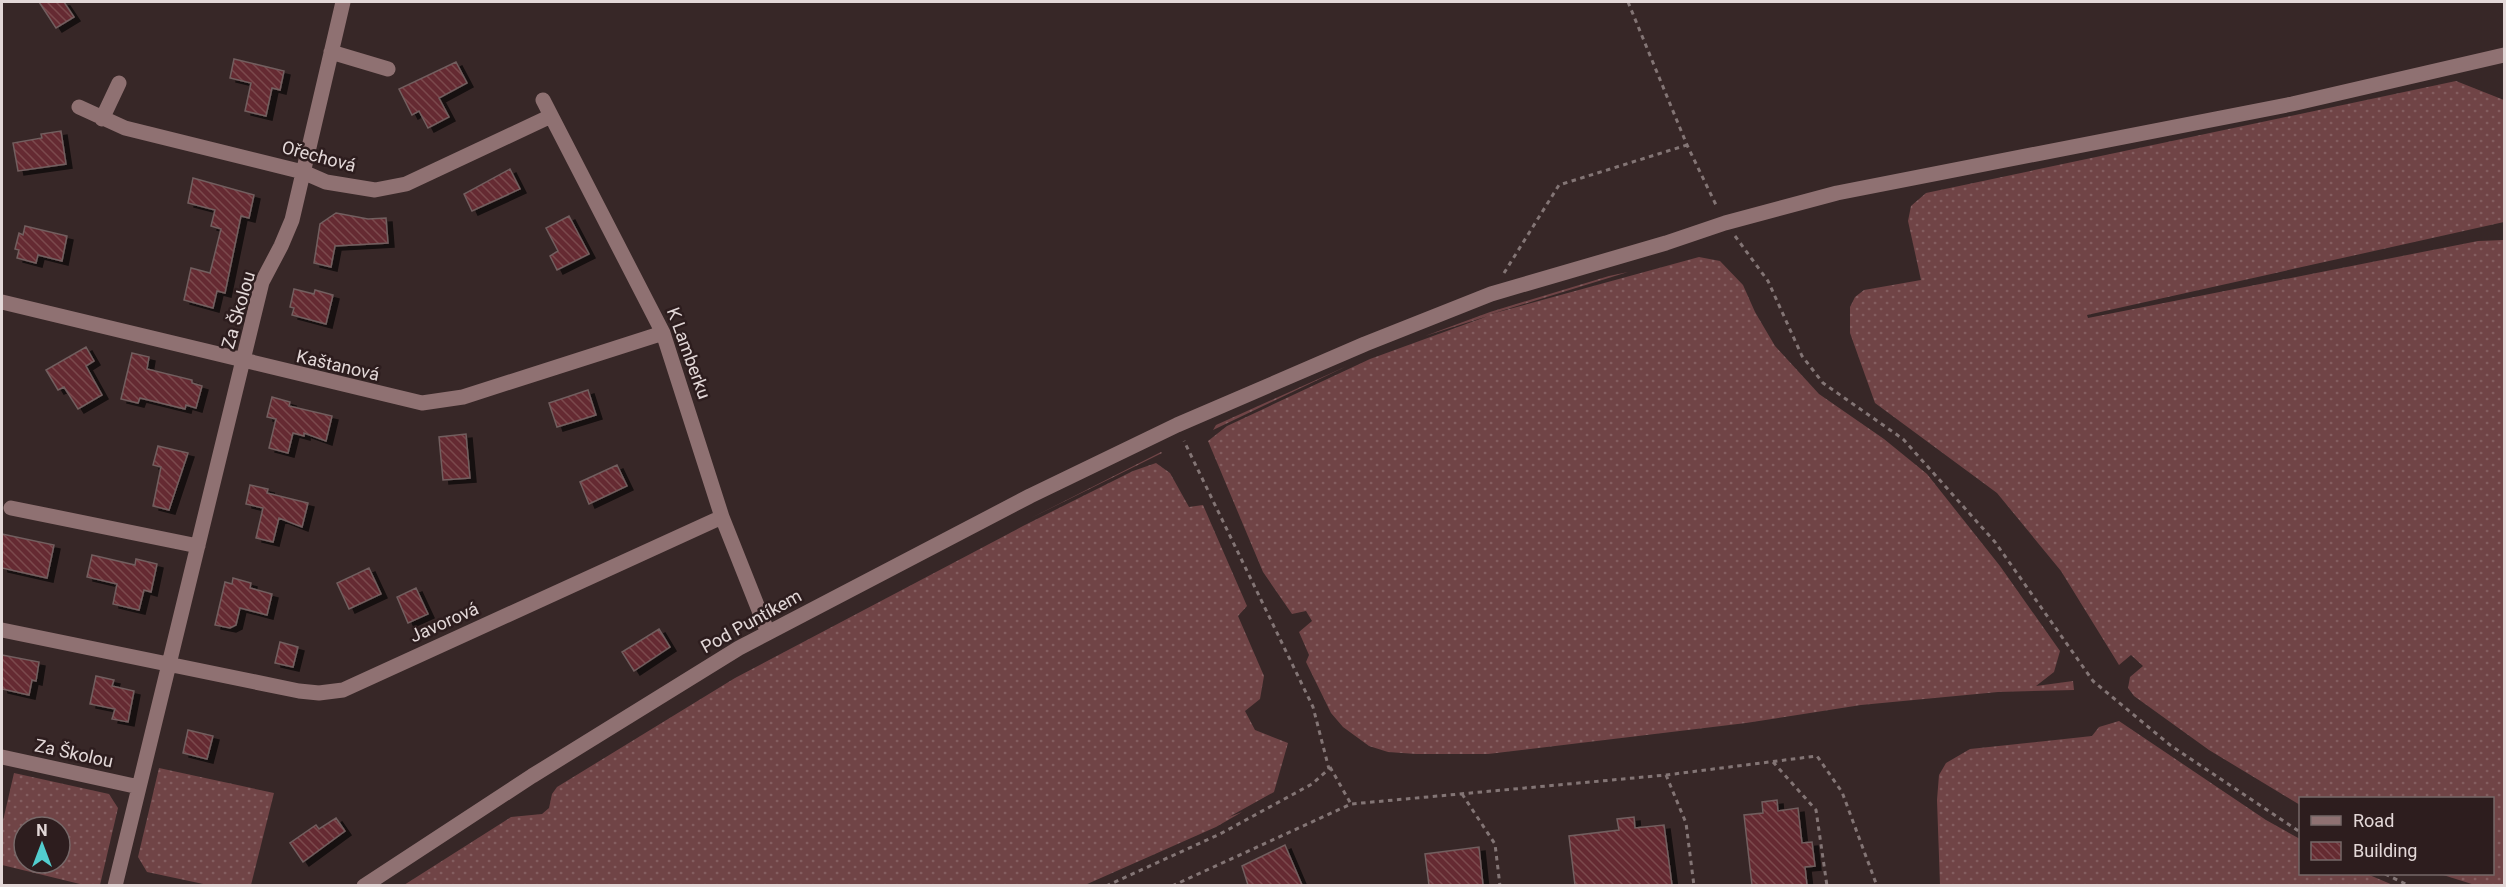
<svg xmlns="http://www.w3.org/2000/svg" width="2506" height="887" font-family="Roboto,sans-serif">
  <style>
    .grass { fill: url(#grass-dots); fill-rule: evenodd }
    .building { fill: url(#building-back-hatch); stroke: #725e5f; stroke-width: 1.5; filter: url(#shadow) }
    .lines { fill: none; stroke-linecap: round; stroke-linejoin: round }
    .path { stroke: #837575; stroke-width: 3; stroke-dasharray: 4.5 4.5; stroke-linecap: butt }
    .minor { stroke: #8f7172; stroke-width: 15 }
    .labels { text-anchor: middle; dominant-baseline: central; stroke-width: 5; stroke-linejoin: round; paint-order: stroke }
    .street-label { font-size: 18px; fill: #e3d8d8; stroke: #2d1d1e }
  </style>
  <defs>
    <pattern id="grass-dots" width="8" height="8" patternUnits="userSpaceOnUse" patternTransform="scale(1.5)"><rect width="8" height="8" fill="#704446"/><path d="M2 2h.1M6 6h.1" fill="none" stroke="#845e60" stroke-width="1.8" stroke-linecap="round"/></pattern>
    <pattern id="building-back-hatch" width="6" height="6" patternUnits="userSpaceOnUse" patternTransform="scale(1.5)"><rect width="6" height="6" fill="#652b31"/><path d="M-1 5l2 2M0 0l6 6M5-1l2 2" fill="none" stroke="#7b494e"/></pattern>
    <filter id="shadow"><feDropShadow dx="6" dy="4" stdDeviation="0" flood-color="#0009"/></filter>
  </defs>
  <rect width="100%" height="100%" fill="#372727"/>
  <path class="grass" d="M2456 81 2504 100V222L2087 315 2088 318 2478 241 2504 240V885H2475L2440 874H2492V798H2300V805L2209 750 2134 696 2128 688 2130 677 2143 666 2131 655 2119 665 2061 571 1997 493 1875 403 1850 333V307L1855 297 1864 290 1921 280 1908 221 1911 206 1926 193Z
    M1699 257 1720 261 1743 285 1755 312 1775 346 1819 394 1884 439 1927 474 2000 566 2060 651 2054 672 2036 686 2073 681 2074 690 1998 692 1861 705 1746 723 1488 754H1416L1388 752 1369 746 1343 727 1331 713 1306 662 1309 655 1299 632 1312 621 1306 611 1292 614 1263 572 1208 441 1227 426 1370 359 1488 316 1425 336 1490 312 1609 276 1628 272 1491 314Z
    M1347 366 1213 430 1216 425Z
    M1161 452 1162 453 1031 518Z
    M1156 463 1170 473 1189 507 1203 505 1247 606 1238 616 1264 676 1260 699 1245 711 1255 730 1288 743 1274 792 1229 817 1242 812 1216 827 1085 885H404L511 817 542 814 549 808 552 794 557 787 735 678 1023 526 1133 471Z
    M2119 721 2266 820 2300 839V874H2367L2393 885H1940L1937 800 1939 775 1946 763 1970 749 2092 736 2099 727Z
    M159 768 274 793 251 885H208L147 872 138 857Z
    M14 773 109 794 118 808 100 885H84L2 865V825ZM24 827H60V863H24Z"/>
  <path class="building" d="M39 2H64L74 17 56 28Z
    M234 59 284 71 280 90 272 88 266 116 245 111 251 83 230 78Z
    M456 62 467 83 439 98 449 117 428 128 419 111 412 115 399 89Z
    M61 131 66 164 18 171 13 143 42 138 41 134Z
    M510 169 520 189 472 211 464 194Z
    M193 178 254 195 249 218 241 216 225 293 217 291 213 308 184 300 191 268 210 273 221 229 211 226 215 210 188 203Z
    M336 213 368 219 386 218 388 243 335 246 331 267 314 263 320 224Z
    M569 216 589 254 557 270 550 256 558 251 546 228Z
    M25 226 67 236 62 261 38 255 36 263 17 258 19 250 15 249 19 233 23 235Z
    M294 289 314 294 315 290 333 295 326 324 292 315 294 308 290 307Z
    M86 347 94 361 86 366 102 395 78 409 64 387 58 390 46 370Z
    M132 353 149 357 147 369 192 380V383L202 386 196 408 186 405 185 409 140 398 138 403 121 399Z
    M588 390 596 415 557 427 549 403Z
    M272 397 290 402 289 406 332 416 326 441 304 433V436L293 433 288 453 269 448 276 419 267 417Z
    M466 434 470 478 443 480 439 437Z
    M158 446 188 453 169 510 153 506 161 467 153 465Z
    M617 465 627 486 589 504 580 482Z
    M250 485 268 489 267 493 308 503 302 527 279 518 273 542 256 538 263 508 246 504Z
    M2 534 54 545 47 578 2 568Z
    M92 555 135 565 136 559 157 564 151 592 144 590 139 610 113 604 117 584 87 577Z
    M369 568 381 594 349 609 337 583Z
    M233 578 251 583 250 588 272 594 267 615 240 608 236 625 230 628 215 625 225 582 232 584Z
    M416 588 428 614 408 623 397 597Z
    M659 629 670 647 634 671 622 652Z
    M280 642 298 647 293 667 275 663Z
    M2 655 39 662 36 681 32 680 29 695 2 689Z
    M96 676 114 680 112 686 134 691 128 722 112 719 115 709 90 704Z
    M188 730 213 736 207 759 183 753Z
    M1777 800 1778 811 1798 808 1802 843 1812 842 1815 866 1805 867 1807 885H1752L1744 815 1763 813 1762 802Z
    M1634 817 1635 828 1664 825 1672 885H1575L1569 836 1619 830 1617 819Z
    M336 818 345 831 303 862 290 843 316 825 319 829Z
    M1285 845 1302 885H1248L1242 866Z
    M1479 847 1483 885H1429L1425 854Z"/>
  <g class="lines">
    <path class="path" d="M1628 2 1687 145 1717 207
      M1735 236 1768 281 1802 356 1823 383 1903 439 1995 542 2093 681 2170 745 2300 832
      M1504 273 1559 185 1687 145
      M1773 762 1816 810 1827 886
      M1330 767 1351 804
      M1666 775 1686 823 1694 886
      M1462 794 1495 844 1500 886
      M2385 874 2410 886
      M1106 886 1220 834 1312 784 1329 769 1313 707 1184 441
      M1172 886 1351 804 1666 775 1817 756 1842 792 1877 886"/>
    <path class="minor" d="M331 52 388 69
      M543 100 663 333 722 517 768 633
      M79 107 125 128 303 172 326 182 375 190 406 184 551 116
      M102 119 119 83
      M2 302 422 403 463 397 663 333
      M11 508 198 546
      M2 630 299 691 319 693 343 690 722 517
      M2 757 139 787
      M115 886 262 282 281 246 292 220 343 2
      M364 886 532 776 739 648 1030 496 1177 425 1365 344 1491 294 1666 243 1725 223 1837 193 2292 104 2504 55"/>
  </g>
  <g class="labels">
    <g class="street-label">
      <text transform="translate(319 156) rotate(15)">Ořechová</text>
      <text transform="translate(238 310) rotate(-74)">Za Školou</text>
      <text transform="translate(689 353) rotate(70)">K Lamberku</text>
      <text transform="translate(338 365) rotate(13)">Kaštanová</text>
      <text transform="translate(751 621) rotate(-29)">Pod Puntíkem</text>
      <text transform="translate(444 622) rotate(-24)">Javorová</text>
      <text transform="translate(74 753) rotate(12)">Za Školou</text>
    </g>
  </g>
  <rect width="2506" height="887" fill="none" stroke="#e3d8d8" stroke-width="6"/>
  <rect x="2299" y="797" width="195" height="78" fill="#2d1d1e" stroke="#766868" stroke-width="1.5"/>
  <rect x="2311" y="816" width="30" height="9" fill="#8f7172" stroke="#766868" stroke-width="1.5"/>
  <text x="2353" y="827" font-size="18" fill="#e3d8d8">Road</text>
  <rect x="2311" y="842" width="30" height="18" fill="url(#building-back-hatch)" stroke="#766868" stroke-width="1.5"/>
  <text x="2353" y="857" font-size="18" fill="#e3d8d8">Building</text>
  <g transform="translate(42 845)"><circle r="28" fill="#2d1d1e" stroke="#766868" stroke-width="1.5"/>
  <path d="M0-4.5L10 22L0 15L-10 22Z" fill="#52cdce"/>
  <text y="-9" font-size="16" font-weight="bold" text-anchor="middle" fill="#e3d8d8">N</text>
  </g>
</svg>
